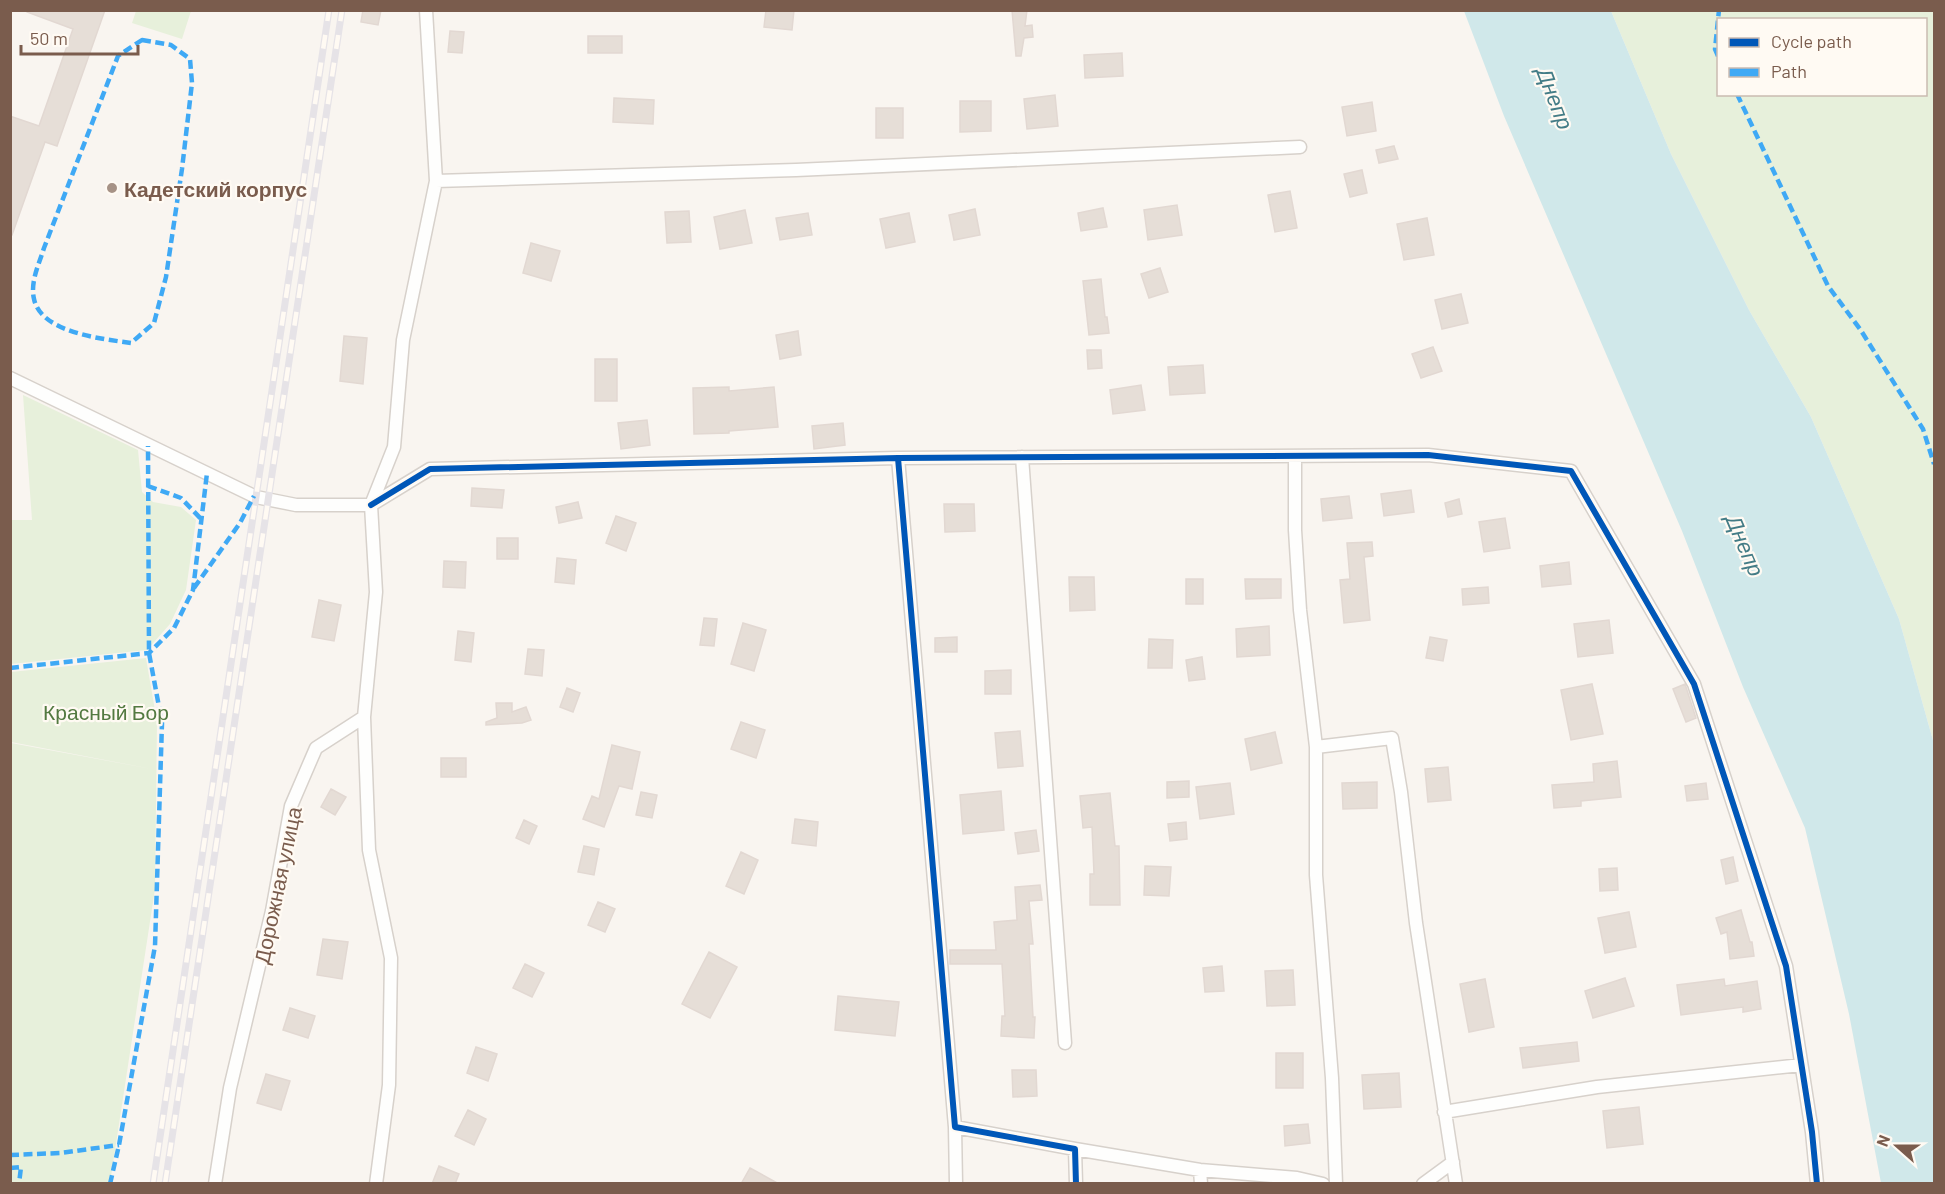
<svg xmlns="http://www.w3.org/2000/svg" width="1945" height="1194" font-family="Barlow,sans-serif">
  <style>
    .green { fill: #e7f0db; fill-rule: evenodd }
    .water { fill: #d0e8ea }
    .building { fill: #e6ded7; stroke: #e2d8d2; stroke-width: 1.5 }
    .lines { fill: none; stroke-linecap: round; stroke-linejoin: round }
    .minor-casing { stroke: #d7d1cb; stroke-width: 15 }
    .minor { stroke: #fefefd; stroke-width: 12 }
    .rail-casing { stroke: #e6e3e7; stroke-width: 7 }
    .rail { stroke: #fffaf3; stroke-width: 4.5; stroke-dasharray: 14; stroke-linecap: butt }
    .quiet { stroke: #3fa9f5; stroke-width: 4.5; stroke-dasharray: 9 4.5; stroke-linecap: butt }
    .cycleway-casing { stroke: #fffaf3; stroke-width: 10 }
    .cycleway { stroke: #0057b8; stroke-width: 6 }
    .poi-dot { fill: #a69286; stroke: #fffaf3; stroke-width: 2 }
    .labels { text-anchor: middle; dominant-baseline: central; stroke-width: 4.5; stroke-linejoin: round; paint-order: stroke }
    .poi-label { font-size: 21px; font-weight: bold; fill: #7a5c4d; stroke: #fffaf3; text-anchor: start }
    .park-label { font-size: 21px; fill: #537a41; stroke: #fffaf3 }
    .street-label { font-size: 21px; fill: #7a5c4d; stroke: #fffaf3 }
    .water-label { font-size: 22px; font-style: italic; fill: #437c86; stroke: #fffaf3 }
  </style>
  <rect width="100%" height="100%" fill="#f9f5f0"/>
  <path class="green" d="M136 11V10L191 11 182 39 132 23Z
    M1611 11H1934V744L1899 619 1811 417 1749 310 1671 154ZM1718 20H1926V94H1718Z
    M23 395 138 450 142 492 153 502 181 507 196 520 186 590 170 624 147 650 11 664V520H32Z
    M146 658 157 722 155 889 110 1183H11V743L152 769 11 742V672Z"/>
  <path class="water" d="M1464 11H1611L1671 154 1749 310 1811 417 1899 619 1934 744V1183H1881L1849 1014 1805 828 1743 687 1682 531 1504 116Z"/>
  <path class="building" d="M27 10H105L57 146 45 142 12 235H10V116L39 126 73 29 27 12Z
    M363 10H381L378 25 361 22Z
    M766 10H794L792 30 764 27Z
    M1012 10H1027L1025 26 1032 25 1033 37 1024 38 1021 56H1016Z
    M450 31 464 32 462 53 448 52Z
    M588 36H622V53H588Z
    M1122 53 1123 76 1085 78 1084 55Z
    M1055 95 1058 126 1027 129 1024 99Z
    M614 98 654 100 653 124 613 122Z
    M960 101H991V131L960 132Z
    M1372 102 1376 131 1347 136 1342 107Z
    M876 108H903V138H876Z
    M1394 146 1398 159 1379 163 1376 150Z
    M1362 170 1367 193 1350 197 1344 174Z
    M1290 191 1297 228 1275 232 1268 195Z
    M1177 205 1182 235 1148 240 1144 210Z
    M1103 208 1107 227 1081 231 1078 213Z
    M975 209 980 235 954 240 949 215Z
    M745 210 752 243 720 249 714 217Z
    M689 211 691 242 667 243 665 212Z
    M808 213 812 235 780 240 776 218Z
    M909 213 915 242 886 248 880 219Z
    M1427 218 1434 255 1404 260 1397 224Z
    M531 243 560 251 551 281 523 273Z
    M1160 268 1168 292 1149 298 1141 274Z
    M1101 279 1105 317H1107L1109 333 1089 335 1083 281Z
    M1461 294 1468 323 1442 329 1435 300Z
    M798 331 801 355 780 359 776 335Z
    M344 336 367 338 363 384 340 381Z
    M1433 347 1442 371 1421 378 1412 354Z
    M1087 350H1101L1102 368 1088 369Z
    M595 359H617V401H595Z
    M1203 365 1205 393 1170 395 1168 367Z
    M1141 385 1145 410 1113 414 1110 390Z
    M729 387V391L774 387 778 427 729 431V433L694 434 693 388Z
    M647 420 650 445 621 449 618 423Z
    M843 423 845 445 814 449 812 426Z
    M472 488 504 490 502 508 471 506Z
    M1411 490 1414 512 1384 516 1381 494Z
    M1349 496 1352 518 1323 521 1321 499Z
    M1459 499 1462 514 1448 517 1445 503Z
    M578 502 582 518 559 523 556 507Z
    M944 504H974L975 531 945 532Z
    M616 516 636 523 626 551 606 543Z
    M1505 518 1510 548 1484 552 1479 522Z
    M497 538H518V559H497Z
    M1372 542 1373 556 1364 557 1370 620 1344 623 1340 580 1350 579 1347 543Z
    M557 558 576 560 574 584 555 582Z
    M444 561 466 562 465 588 443 587Z
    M1569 562 1571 584 1542 587 1540 566Z
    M1069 577H1094L1095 610 1070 611Z
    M1186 579H1203V604H1186Z
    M1245 579H1281V598L1246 599Z
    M1488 587 1489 603 1463 605 1462 589Z
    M319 600 341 605 334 641 312 637Z
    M704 618 717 619 714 646 700 645Z
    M1609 620 1613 653 1578 657 1574 624Z
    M743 623 766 630 754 671 731 664Z
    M1269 626 1270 655 1237 657 1236 629Z
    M458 631 474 633 471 662 455 660Z
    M957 637V652H935V638Z
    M1430 637 1447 640 1443 661 1426 658Z
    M1149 639 1173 640 1172 668H1148Z
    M528 649 544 650 542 676 525 674Z
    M1202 657 1205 679 1189 681 1186 660Z
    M1011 670V694H985V671Z
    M1592 684 1603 734 1571 740 1561 690Z
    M1685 684 1696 718 1686 722 1673 689Z
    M567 688 580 693 573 712 560 707Z
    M496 703H512V712L526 707 531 720 522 723 486 725V722L497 718Z
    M741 722 765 730 756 758 731 749Z
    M1020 731 1023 766 998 768 995 733Z
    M1275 732 1282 763 1251 770 1245 739Z
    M612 745 640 752 632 789 619 786 604 827 583 819 592 796 599 799Z
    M441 758H466V777H441Z
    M1617 761 1621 797 1581 801V806L1554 808 1552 785 1594 782 1593 764Z
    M1448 767 1451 800 1428 802 1425 769Z
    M1189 781V797L1167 798V782Z
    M1377 782V808L1343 809 1342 783Z
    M1230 783 1234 814 1200 819 1196 787Z
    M1706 783 1708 799 1687 801 1685 786Z
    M331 789 346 797 335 815 321 807Z
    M1001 791 1004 830 963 834 960 795Z
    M641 792 657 795 652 818 636 815Z
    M1110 793 1115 846H1119L1120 905H1090V874H1094L1092 827 1083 828 1080 796Z
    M795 819 818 822 816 846 792 843Z
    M524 820 537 826 529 844 516 838Z
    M1186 822 1187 839 1170 841 1168 824Z
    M1036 830 1039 851 1018 854 1015 833Z
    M584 846 599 849 594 875 578 872Z
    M741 852 758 860 744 894 726 886Z
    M1733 857 1738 881 1726 884 1721 860Z
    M1145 866 1171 867 1169 896 1144 895Z
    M1617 868 1618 890 1600 891 1599 869Z
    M1040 885 1042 900 1029 901 1033 944H1029L1033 1017H1035L1034 1038 1001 1036 1002 1016H1005L1002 964H950V950H996L994 922 1017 920 1015 887Z
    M598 902 615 909 605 932 588 925Z
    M1741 910 1750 942H1752L1754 956 1730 959 1727 932 1721 934 1716 918Z
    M1629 912 1636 947 1605 953 1598 918Z
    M323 939 348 942 342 979 317 975Z
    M709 952 737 967 710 1018 682 1004Z
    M525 964 544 973 532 997 513 988Z
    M1222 966 1224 991 1205 992 1203 968Z
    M1293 970 1295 1005 1267 1006 1265 971Z
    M1625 978 1634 1006 1593 1018 1585 991Z
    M1485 979 1494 1027 1469 1032 1460 984Z
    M1724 979 1725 986 1757 981 1761 1009 1743 1012V1007L1681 1015 1677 985Z
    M838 996 899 1002 895 1036 835 1030Z
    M290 1008 315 1016 308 1038 283 1030Z
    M1577 1042 1579 1061 1523 1068 1520 1048Z
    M476 1047 497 1054 488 1081 467 1073Z
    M1276 1053H1303V1088H1276Z
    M1012 1070H1036L1037 1096 1013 1097Z
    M1399 1073 1401 1107 1364 1109 1362 1075Z
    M266 1074 290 1081 281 1110 257 1103Z
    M1639 1107 1643 1144 1607 1148 1603 1111Z
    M468 1110 486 1119 474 1145 455 1136Z
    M1308 1124 1310 1143 1285 1146 1284 1126Z
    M439 1166 459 1174 455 1184H432Z
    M750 1168 779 1184H741Z"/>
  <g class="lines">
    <g class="minor-casing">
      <path id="minor" d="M436 181 796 170 1300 147
        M10 378 256 497 296 505H371
        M1295 456V530L1300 610 1316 747 1392 738 1401 792 1416 923 1456 1184
        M1022 457 1065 1043
        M898 458 1428 455 1571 471 1694 684 1786 966 1812 1132 1817 1184
        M371 505 430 469 898 458 955 1127 1075 1149 1076 1184
        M364 717 369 850 391 958 389 1085 376 1184
        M1316 747V875L1332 1078 1336 1184
        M1444 1112 1597 1087 1801 1065
        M955 1127 956 1184
        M1075 1149 1200 1170 1297 1178 1323 1184
        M1200 1170 1201 1184
        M215 1184 230 1088 272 911 291 806 316 748 364 717 376 592 371 505 394 447 403 340 436 181 426 10
        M1423 1184 1453 1162"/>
    </g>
    <use href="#minor" class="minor"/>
    <g class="rail-casing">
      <path id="rail" d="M153 1184 329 10
        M165 1184 342 10"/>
    </g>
    <use href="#rail" class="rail"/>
    <path class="quiet" d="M142 40 171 45 190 59 192 83 182 169 166 277 154 323 131 343C103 339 41 333 34 299 30 282 39 264 44 248L118 56Z
      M1718 56 1715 49 1719 10
      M1737 94 1828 286 1860 329 1923 429 1934 464
      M148 486 181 498 202 520
      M194 588 240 523 254 496
      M10 668 149 653 174 628 193 590 207 473
      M10 1155 60 1153 119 1145
      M10 1168 21 1167 19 1184
      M110 1184 119 1145 155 946 162 723 149 653 148 446"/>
    <g class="cycleway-casing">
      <path id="cycleway" d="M898 458 1428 455 1571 471 1694 684 1786 966 1812 1132 1817 1184
        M371 505 430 469 898 458 955 1127 1075 1149 1076 1184"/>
    </g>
    <use href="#cycleway" class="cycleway"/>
  </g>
  <circle class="poi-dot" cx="112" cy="188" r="6"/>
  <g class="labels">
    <g class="poi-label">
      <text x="124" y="188">Кадетский корпус</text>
    </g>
    <g class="park-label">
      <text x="106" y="711">Красный Бор</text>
    </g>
    <g class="street-label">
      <text transform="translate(277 885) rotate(-78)">Дорожная улица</text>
    </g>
    <g class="water-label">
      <text transform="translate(1556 98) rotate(69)">Днепр</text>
      <text transform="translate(1746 545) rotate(67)">Днепр</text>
    </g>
  </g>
  <rect width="1945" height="1194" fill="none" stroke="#7a5c4d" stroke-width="24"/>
  <rect x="1717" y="18" width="210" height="78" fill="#fffaf3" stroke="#cabbb1" stroke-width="1.5"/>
  <rect x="1729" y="38" width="30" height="9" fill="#0057b8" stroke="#cabbb1" stroke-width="1.5"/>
  <text x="1771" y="48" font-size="18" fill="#7a5c4d">Cycle path</text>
  <rect x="1729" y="68" width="30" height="9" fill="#3fa9f5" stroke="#cabbb1" stroke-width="1.5"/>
  <text x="1771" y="78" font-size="18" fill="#7a5c4d">Path</text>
  <g transform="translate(1897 1146) rotate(291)" stroke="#fffaf3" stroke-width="4.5" paint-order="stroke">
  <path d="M0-4.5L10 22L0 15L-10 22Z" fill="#7a5c4d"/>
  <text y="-9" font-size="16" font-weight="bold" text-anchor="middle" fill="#7a5c4d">N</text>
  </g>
  <path d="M21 45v9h117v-9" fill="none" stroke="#7a5c4d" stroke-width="3"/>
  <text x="30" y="45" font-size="18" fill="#7a5c4d" stroke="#fffaf3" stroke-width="4.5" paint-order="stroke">50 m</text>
</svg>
